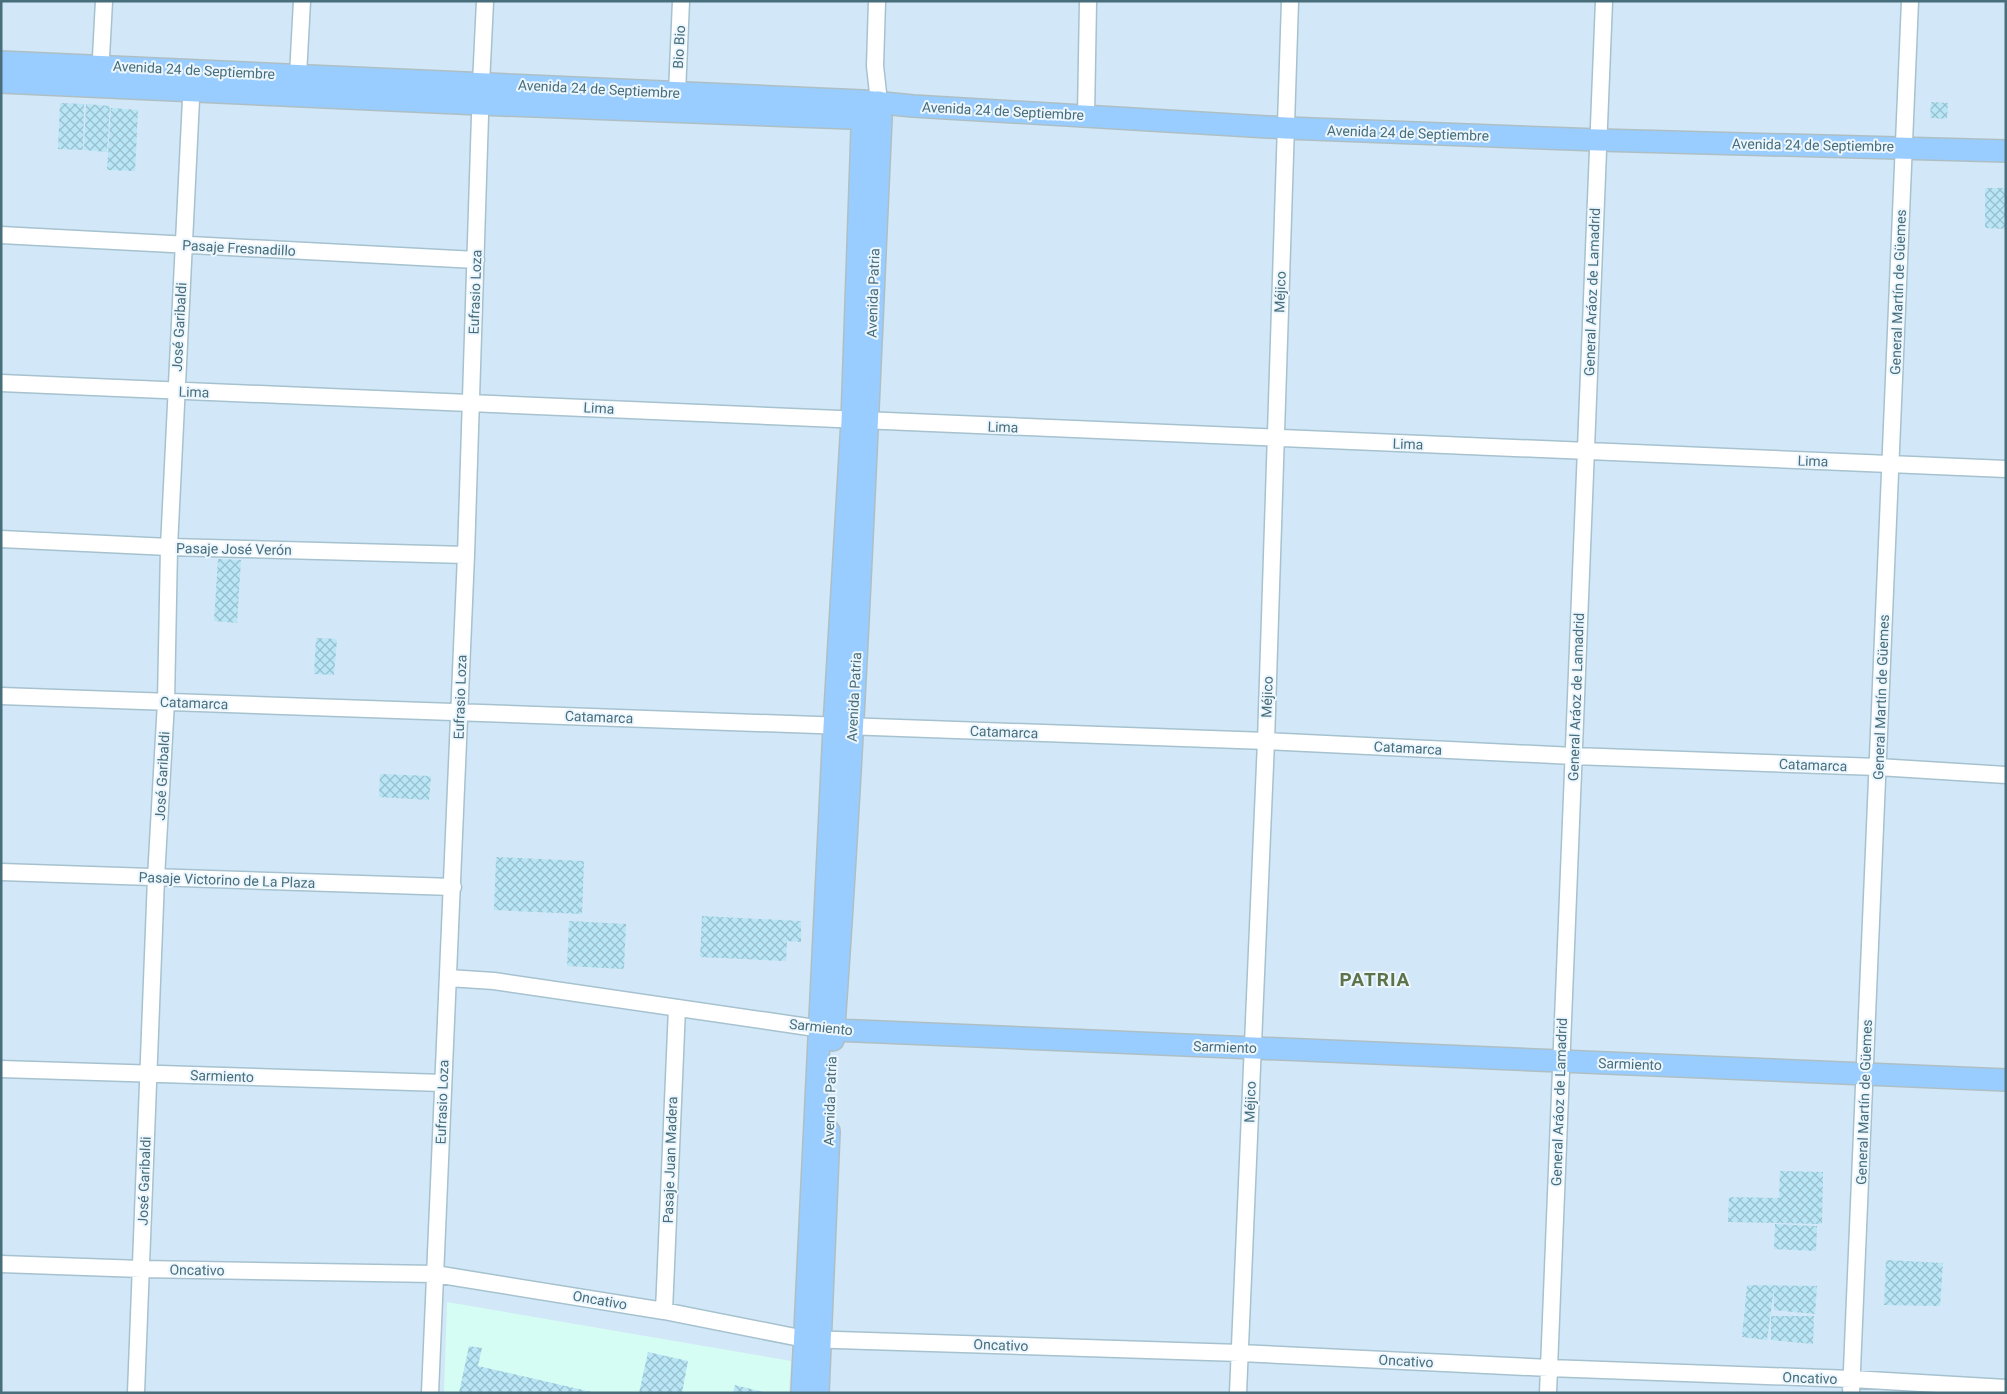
<svg xmlns="http://www.w3.org/2000/svg" width="2007" height="1394" font-family="Roboto,sans-serif">
  <style>
    .residential { fill: #d2e7f7 }
    .medical { fill: #d6fdf3 }
    .building { fill: url(#building-cross-hatch) }
    .lines { fill: none; stroke-linecap: round; stroke-linejoin: round }
    .minor-casing { stroke: #a6c2cf; stroke-width: 19 }
    .major-casing { stroke: #aebfc4; stroke-width: 24 }
    .minor { stroke: #fff; stroke-width: 16 }
    .major { stroke: #9acdff; stroke-width: 21 }
    .labels { text-anchor: middle; dominant-baseline: central; stroke-width: 4; stroke-linejoin: round; paint-order: stroke }
    .street-label { font-size: 14px; fill: #476e7a; stroke: #ecf6ff }
    .district-label { font-size: 19px; font-weight: bold; letter-spacing: 1px; fill: #5d744a; stroke: #ecf6ff }
  </style>
  <defs>
    <pattern id="building-cross-hatch" width="8" height="8" patternUnits="userSpaceOnUse" patternTransform="scale(1.25)"><rect width="8" height="8" fill="#b9e6f6"/><path d="M0 0l8 8M0 8l8-8" fill="none" stroke="#98bfcc"/></pattern>
  </defs>
  <rect width="100%" height="100%" fill="#e4f2fe"/>
  <path class="residential" d="M1 1H2006V1393H1Z"/>
  <path class="medical" d="M447 1302 791 1361 789 1393H444Z"/>
  <path class="building" d="M1931 102 1948 103 1947 119 1930 118Z
    M60 103 84 104 83 150 58 149Z
    M86 104 110 106 107 152 84 150Z
    M111 108 138 110 135 171 107 170Z
    M1985 188H2006V229L1985 228Z
    M218 559 241 560 237 623 214 621Z
    M316 638 337 639 334 675 314 674Z
    M380 774 431 776 429 800 379 797Z
    M496 857 584 861 582 914 494 910Z
    M702 916 801 921V942L787 941 786 961 700 957Z
    M569 921 626 924 624 969 567 966Z
    M1780 1171 1823 1172 1822 1224 1728 1222 1729 1197 1779 1198Z
    M1775 1224 1817 1226 1816 1251 1774 1249Z
    M1886 1260 1943 1263 1940 1306 1884 1305Z
    M1747 1285 1817 1286 1815 1314 1774 1310V1288L1767 1340 1742 1337Z
    M1771 1316H1814L1813 1344 1771 1340Z
    M469 1346 482 1348 478 1366 596 1393H459Z
    M648 1352 688 1361 682 1393H639Z
    M735 1385 763 1392V1393H733Z"/>
  <g class="lines">
    <g class="minor-casing">
      <path id="minor" d="M877 1 875 66 879 102
        M298 75 302 1
        M100 76 104 1
        M677 93 681 1
        M1086 116 1088 1
        M1 235 476 260
        M1 383 2006 469
        M1 539 169 547 466 555
        M1 696 1266 741 1574 756 1878 767 2006 775
        M1 872 453 887
        M448 978 494 981 829 1030
        M1 1069 443 1083
        M1 1264 141 1269 435 1274 664 1311 805 1339 1240 1353 1549 1368 1852 1379 2006 1388
        M664 1311 677 1008
        M136 1393 156 878 166 702 169 547 192 79
        M430 1393 466 555 481 84 485 1
        M1238 1393 1266 741 1290 1
        M1548 1393 1604 1
        M1851 1393 1910 1"/>
    </g>
    <g class="major-casing">
      <path id="major" d="M1 62 863 101 913 106 1286 128 1598 140 2006 151
        M1 82 480 104 878 119
        M834 1030 2006 1080
        M833 1040C855 734 867 426 881 119L879 102
        M802 1393 834 727 852 421 863 101
        M818 1393 829 1131"/>
    </g>
    <use href="#minor" class="minor"/>
    <use href="#major" class="major"/>
  </g>
  <g class="labels">
    <g class="street-label">
      <text transform="translate(679 47) rotate(-87)">Bio Bio</text>
      <text transform="translate(194 70) rotate(3)">Avenida 24 de Septiembre</text>
      <text transform="translate(599 89) rotate(3)">Avenida 24 de Septiembre</text>
      <text transform="translate(1003 111) rotate(3)">Avenida 24 de Septiembre</text>
      <text transform="translate(1408 133) rotate(2)">Avenida 24 de Septiembre</text>
      <text transform="translate(1813 145) rotate(1)">Avenida 24 de Septiembre</text>
      <text transform="translate(239 248) rotate(3)">Pasaje Fresnadillo</text>
      <text transform="translate(475 292) rotate(-88)">Eufrasio Loza</text>
      <text transform="translate(1280 292) rotate(-88)">Méjico</text>
      <text transform="translate(1592 292) rotate(-88)">General Aráoz de Lamadrid</text>
      <text transform="translate(1898 292) rotate(-88)">General Martín de Güemes</text>
      <text transform="translate(873 293) rotate(-88)">Avenida Patria</text>
      <text transform="translate(179 327) rotate(-87)">José Garibaldi</text>
      <text transform="translate(194 392) rotate(2)">Lima</text>
      <text transform="translate(599 408) rotate(3)">Lima</text>
      <text transform="translate(1003 427) rotate(2)">Lima</text>
      <text transform="translate(1408 444) rotate(2)">Lima</text>
      <text transform="translate(1813 461) rotate(2)">Lima</text>
      <text transform="translate(234 549) rotate(1)">Pasaje José Verón</text>
      <text transform="translate(460 697) rotate(-88)">Eufrasio Loza</text>
      <text transform="translate(854 697) rotate(-87)">Avenida Patria</text>
      <text transform="translate(1267 697) rotate(-88)">Méjico</text>
      <text transform="translate(1576 697) rotate(-88)">General Aráoz de Lamadrid</text>
      <text transform="translate(1881 697) rotate(-88)">General Martín de Güemes</text>
      <text transform="translate(194 703) rotate(2)">Catamarca</text>
      <text transform="translate(599 717) rotate(2)">Catamarca</text>
      <text transform="translate(1004 732) rotate(2)">Catamarca</text>
      <text transform="translate(1408 748) rotate(3)">Catamarca</text>
      <text transform="translate(1813 765) rotate(2)">Catamarca</text>
      <text transform="translate(162 776) rotate(-87)">José Garibaldi</text>
      <text transform="translate(227 880) rotate(2)">Pasaje Victorino de La Plaza</text>
      <text transform="translate(821 1027) rotate(6)">Sarmiento</text>
      <text transform="translate(1225 1047) rotate(2)">Sarmiento</text>
      <text transform="translate(1630 1064) rotate(2)">Sarmiento</text>
      <text transform="translate(222 1076) rotate(2)">Sarmiento</text>
      <text transform="translate(830 1101) rotate(-88)">Avenida Patria</text>
      <text transform="translate(442 1102) rotate(-88)">Eufrasio Loza</text>
      <text transform="translate(1250 1102) rotate(-88)">Méjico</text>
      <text transform="translate(1559 1102) rotate(-88)">General Aráoz de Lamadrid</text>
      <text transform="translate(1864 1102) rotate(-88)">General Martín de Güemes</text>
      <text transform="translate(670 1160) rotate(-88)">Pasaje Juan Madera</text>
      <text transform="translate(144 1181) rotate(-88)">José Garibaldi</text>
      <text transform="translate(197 1270) rotate(1)">Oncativo</text>
      <text transform="translate(600 1300) rotate(10)">Oncativo</text>
      <text transform="translate(1001 1345) rotate(2)">Oncativo</text>
      <text transform="translate(1406 1361) rotate(3)">Oncativo</text>
      <text transform="translate(1810 1378) rotate(2)">Oncativo</text>
    </g>
    <g class="district-label">
      <text x="1375" y="979">PATRIA</text>
    </g>
  </g>
  <rect width="2007" height="1394" fill="none" stroke="#476e7a" stroke-width="5"/>
</svg>
